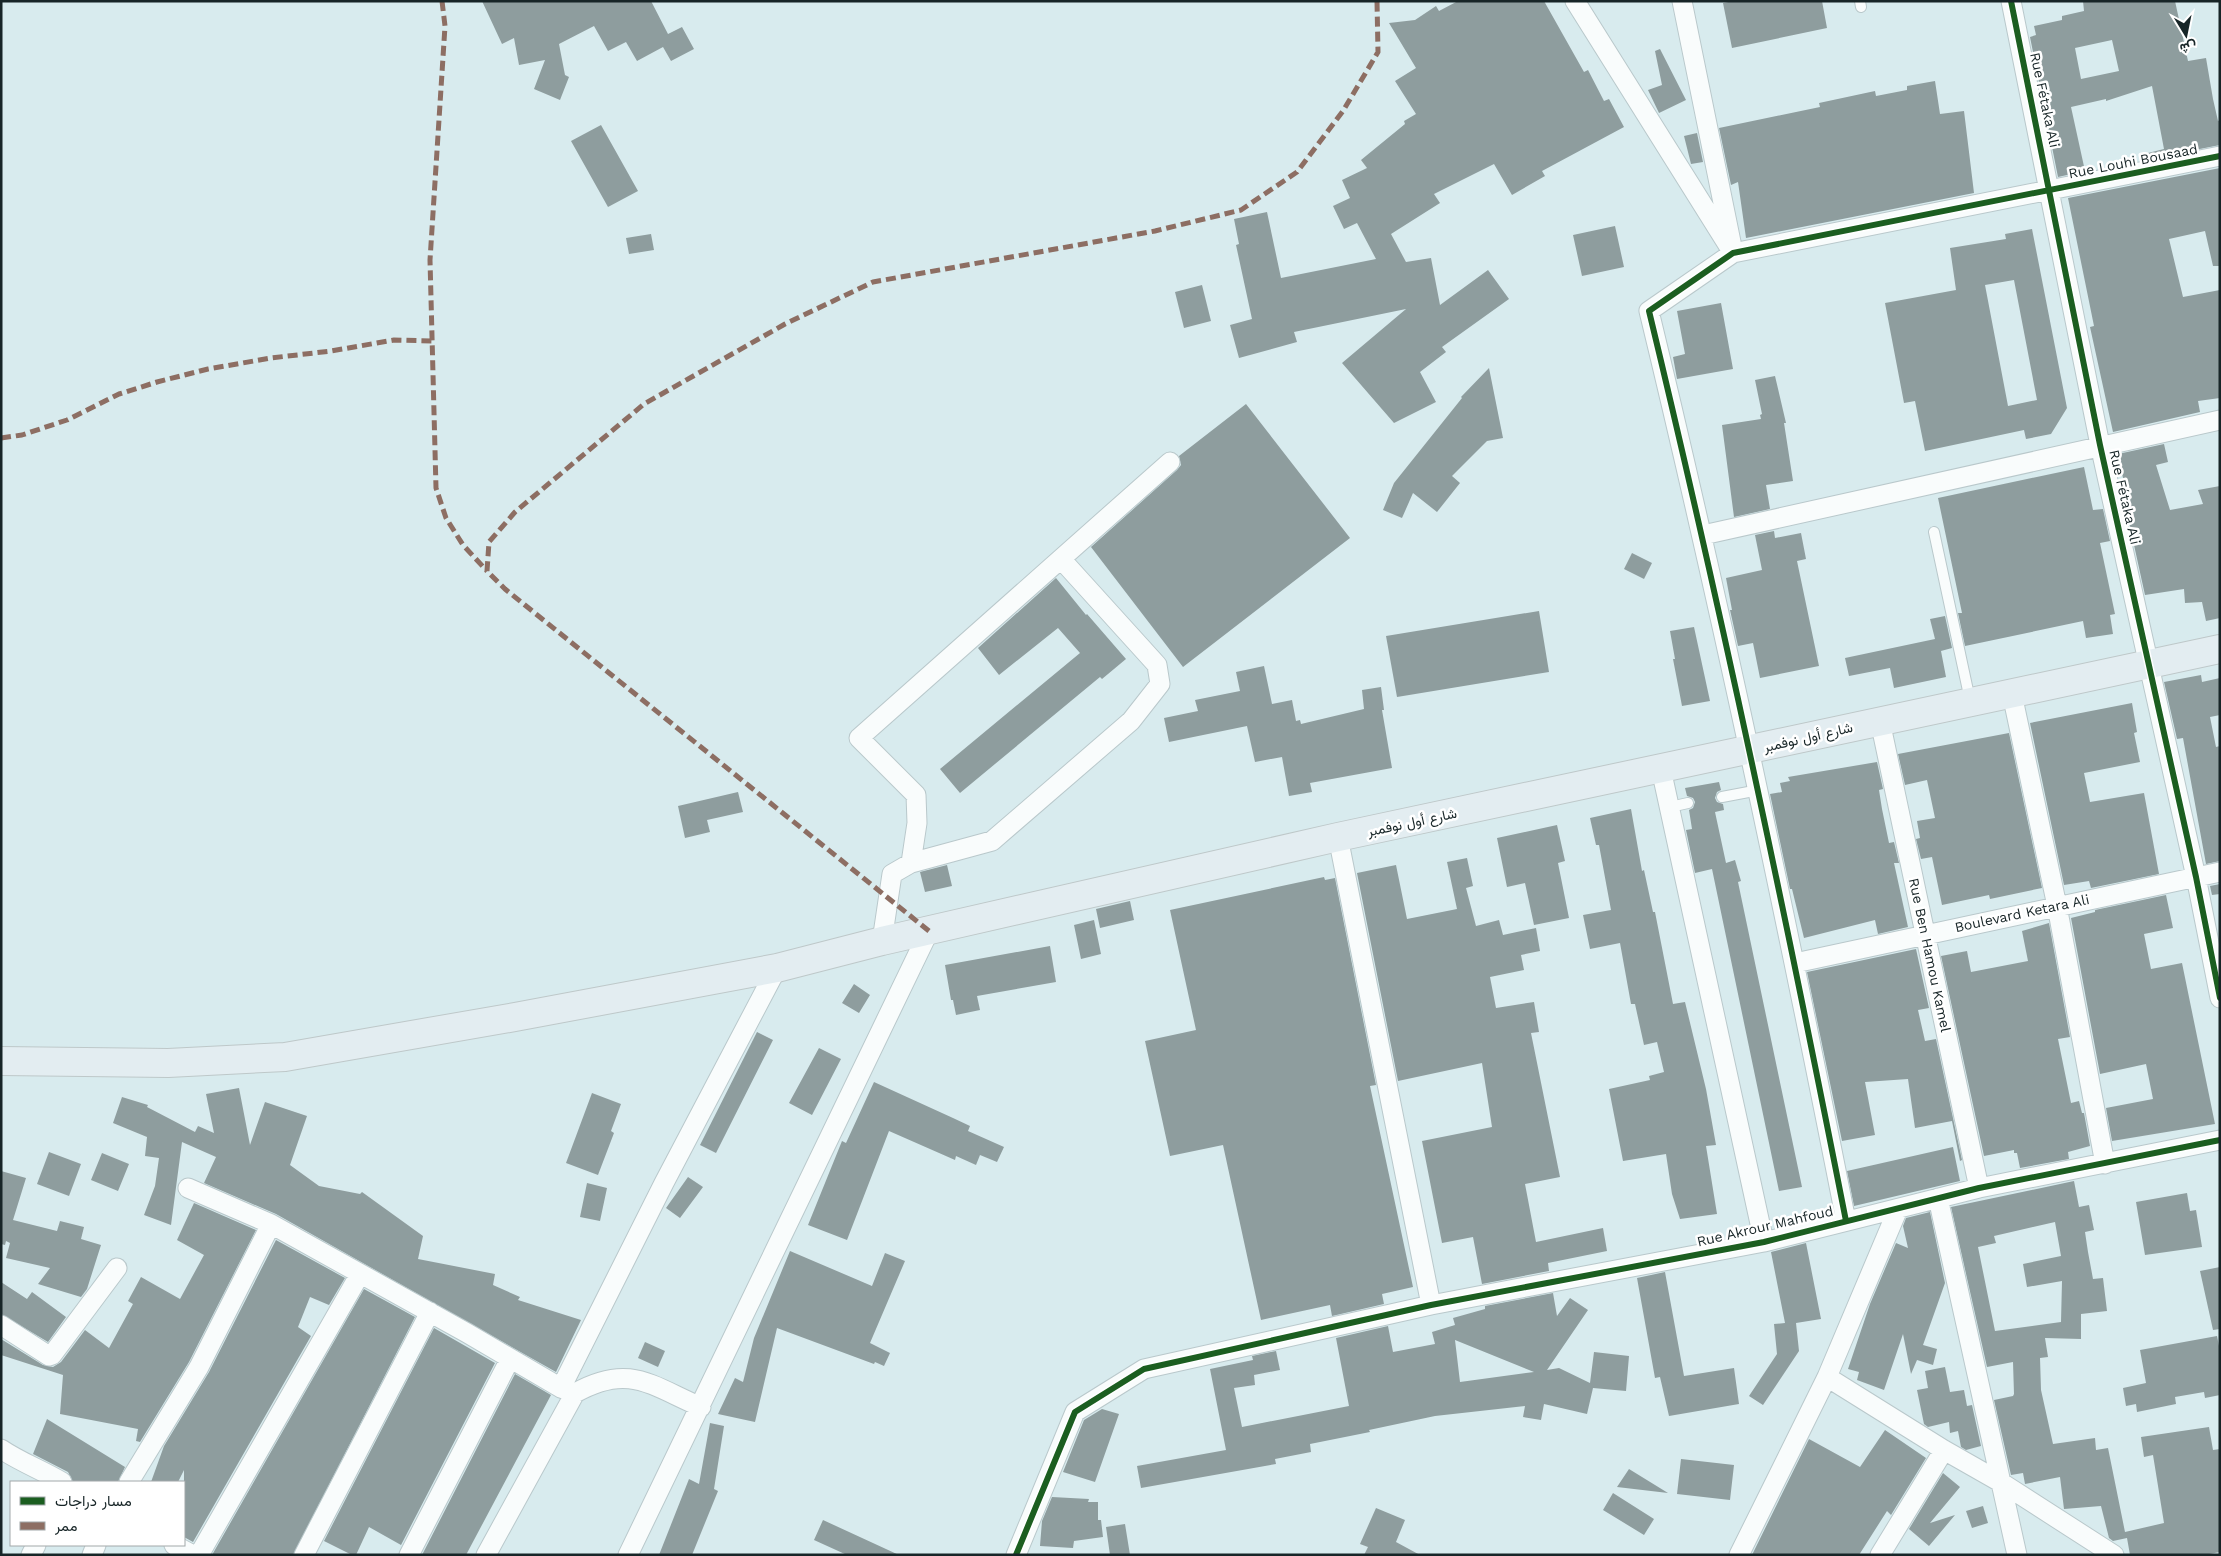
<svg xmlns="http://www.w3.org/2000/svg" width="2221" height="1556" font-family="'Work Sans',Vazirmatn,sans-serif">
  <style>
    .building { fill: #8e9d9e; fill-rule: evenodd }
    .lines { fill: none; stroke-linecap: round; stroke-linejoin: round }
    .lane-casing { stroke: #b9c8cb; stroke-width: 12 }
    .street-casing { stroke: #b9c8cb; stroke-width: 21 }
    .primary-casing { stroke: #bec8c9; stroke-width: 30 }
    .lane { stroke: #f9fcfc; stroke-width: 10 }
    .street { stroke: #f9fcfc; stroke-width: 19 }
    .primary { stroke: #e3edf1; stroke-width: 28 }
    .quiet { stroke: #8d6e63; stroke-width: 5; stroke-dasharray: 10 5; stroke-linecap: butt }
    .cycleway-casing { stroke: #fff; stroke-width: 9 }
    .cycleway { stroke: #1b5e20; stroke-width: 6 }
    .labels { text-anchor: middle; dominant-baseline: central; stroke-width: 5; stroke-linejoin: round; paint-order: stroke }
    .street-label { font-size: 14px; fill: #172527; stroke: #fff }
  </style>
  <rect width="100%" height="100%" fill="#d8ebee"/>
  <path class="building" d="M482 1H651L668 34 682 27 694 49 671 61 663 47 637 61 626 42 608 51 594 26 559 44 565 75 569 77 560 100 534 89 545 60 519 65 514 38 502 44Z
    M1458 1H1544L1584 72 1588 70 1604 101 1609 99 1624 127 1542 171 1545 176 1512 195 1494 164 1434 194 1440 203 1391 234 1406 262 1431 258 1440 305 1488 270 1509 299 1442 347 1446 352 1420 372 1436 402 1394 423 1342 363 1406 309 1294 332 1297 342 1239 358 1230 325 1252 319 1236 245 1239 244 1234 219 1267 212 1281 278 1376 259 1357 223 1344 229 1333 206 1350 198 1342 180 1367 168 1361 160 1405 124 1404 121 1416 114 1395 81 1416 68 1389 23 1415 20 1436 6 1439 11Z
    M1734 1H1822L1827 28 1732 48 1723 3Z
    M2083 1H2175L2188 61 2206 58 2213 99 2218 121 2220 120V145L2149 159 2148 153 2164 149 2152 86 2106 101V99L2071 107 2085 171 2058 177 2030 37 2036 35 2034 26 2062 20V16L2084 11ZM2112 40 2119 71 2081 79 2075 48Z
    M1660 49 1686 100 1659 113 1648 90 1662 85 1655 51Z
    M1935 81 1940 114 1964 111 1974 193 1746 238 1738 182 1731 185 1719 128 1820 107 1819 103 1875 91 1876 96 1907 90V86Z
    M601 125 638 191 608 207 571 141Z
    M1697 133 1703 162 1691 164 1684 136Z
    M2220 168V266H2213L2205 231 2169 239 2183 297 2220 290V398L2198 401 2200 412 2113 432 2090 327 2094 326 2068 198Z
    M1615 226 1624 267 1582 276 1573 235Z
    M2032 229 2067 408 2051 434 2026 439 2024 430 1925 451 1915 401 1904 403 1885 303 1956 290 1950 248 2006 239 2005 234ZM2014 280 2037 400 2008 406 1985 285Z
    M651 234 654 250 629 254 626 238Z
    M1202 285 1211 321 1184 328 1175 292Z
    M1721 303 1733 369 1677 379 1673 357 1685 354 1677 311Z
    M1489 368 1503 438 1487 441 1452 476 1460 483 1437 512 1413 493 1402 518 1383 510 1394 483 1462 398 1461 397Z
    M1775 376 1786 423H1784L1793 481 1766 485 1770 509 1734 517 1722 425 1761 419 1760 415 1762 414 1755 380Z
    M1246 404 1350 538 1183 667 1091 547 1177 470 1181 465 1179 456Z
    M2164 444 2168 462 2156 465 2170 510 2203 504 2198 490 2220 486V618L2206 621 2202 602 2185 603 2184 589 2145 595 2125 504 2130 503 2117 456 2118 454Z
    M2084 467 2093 510 2103 509 2110 541 2100 543 2115 614 2110 615 2113 634 2086 638 2083 621 1965 646 1958 613H1962L1938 498Z
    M1774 531 1775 538 1801 533 1806 559 1797 561 1819 666 1760 678 1753 643 1738 646 1730 610H1732L1726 578 1762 570 1755 535Z
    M1632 553 1652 563 1644 579 1624 569Z
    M1056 578 1086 615 1087 614 1126 659 1102 679 1100 677 960 793 940 769 1080 653 1058 628 999 675 978 648Z
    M1539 611 1549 672 1397 697 1386 636Z
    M1945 616 1952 648 1941 651 1946 677 1894 688 1890 668 1849 676 1845 658 1935 639 1930 619Z
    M1694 627 1710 701 1682 706 1673 659H1675L1670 631Z
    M1264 666 1272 704 1292 700 1296 721 1300 720 1301 724 1364 709 1362 690 1381 687 1384 710H1382L1392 768 1310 783 1312 792 1289 796 1282 757 1255 762 1247 726 1169 742 1164 718 1198 711 1195 700 1240 691 1236 672Z
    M2201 675 2202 682 2220 678V715L2210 717 2216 747 2220 746V861L2206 864 2183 738 2177 739 2164 682Z
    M2132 703 2137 732 2134 733 2140 762 2084 773 2090 802 2144 793 2159 874 2091 888 2089 881 2064 885 2030 723Z
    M2009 733 2042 888 1990 899 1989 895 1942 905 1932 857 1921 859 1916 839 1920 838 1917 821 1935 818 1927 780 1905 785 1898 754Z
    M1877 762 1883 789 1879 790 1882 809 1889 843 1894 842 1899 863H1894L1908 927 1878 934 1875 920 1804 938 1792 889H1790L1770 794 1782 792 1780 783 1790 781 1788 777Z
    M1719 782 1721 790 1717 792 1715 798 1717 802 1723 804 1724 810 1715 812 1726 863 1735 860 1741 881 1738 882 1802 1187 1779 1191 1712 869 1695 873 1686 830 1692 829 1689 810 1693 808 1695 802 1693 798 1687 796 1685 788Z
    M738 792 743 812 707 820 710 832 685 838 678 806Z
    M1631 809 1642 871 1644 870 1653 912H1655L1673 1004 1685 1002 1706 1089 1716 1145 1706 1146 1717 1214 1680 1219 1672 1194 1666 1154 1623 1161 1609 1089 1650 1080 1649 1076 1664 1072 1657 1042 1644 1045 1635 1004H1631L1620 943 1590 949 1583 915 1611 910 1599 845H1596L1590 818Z
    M1557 825 1565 861 1558 863 1569 918 1534 925 1525 883 1507 887 1497 838Z
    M1467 858 1473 886 1466 888 1476 926 1499 920 1503 935 1536 928 1540 951 1521 955 1524 970 1490 977 1496 1008 1534 1002 1539 1032 1531 1033 1560 1177 1525 1184 1536 1242 1603 1228 1607 1251 1548 1263 1549 1271 1482 1284 1473 1237 1442 1243 1422 1141 1492 1127 1482 1063 1398 1081 1357 873 1396 865 1407 919 1457 909 1447 862Z
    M947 865 952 886 925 892 920 872Z
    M1324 877 1325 880 1335 878 1376 1085 1370 1086 1413 1287 1382 1294 1384 1304 1332 1316 1330 1305 1261 1320 1223 1145 1170 1156 1145 1041 1196 1030 1170 910Z
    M2220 884V894L2212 895 2210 886Z
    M2166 895 2173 928 2144 934 2151 969 2182 963 2215 1124 2112 1141 2106 1108 2153 1099 2146 1064 2100 1074 2071 918 2095 912V910Z
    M1130 901 1134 920 1100 928 1096 909Z
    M1094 920 1101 954 1081 959 1074 925Z
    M2049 923 2070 1037 2058 1039 2071 1103 2079 1101 2082 1113H2084L2090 1146 2068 1152 2069 1159 2020 1168 2017 1153H2014V1150L1984 1156 1941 956 1967 951 1971 972 2028 961 2022 931Z
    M1050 946 1056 982 977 996 980 1010 956 1015 953 1000H951L945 965Z
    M1916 949 1929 1008 1918 1010 1925 1041 1936 1039 1962 1160 1960 1161 1952 1121 1915 1128 1908 1079 1865 1082 1875 1135 1842 1141 1807 972Z
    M854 984 870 995 859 1013 842 1003Z
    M757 1032 773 1040 716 1153 700 1145Z
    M819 1048 841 1059 812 1115 789 1103Z
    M874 1082 953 1118 970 1126 968 1131 1004 1147 997 1162 980 1155 976 1165 956 1156 955 1160 889 1131 847 1240 808 1225 842 1141 846 1143Z
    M239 1088 250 1145 265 1102 307 1116 290 1165 319 1186 360 1194 362 1192 423 1236 418 1259 495 1274 493 1285 520 1297 518 1300 581 1320 556 1372 276 1214 204 1183 216 1157 182 1142 171 1225 144 1215 155 1186 159 1158 145 1156 147 1137 113 1123 122 1097 148 1105 147 1107 195 1132 198 1126 214 1133 206 1094Z
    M592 1093 621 1104 611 1131 614 1133 598 1175 566 1163Z
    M1953 1147 1960 1181 1854 1206 1847 1171Z
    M49 1152 81 1164 69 1196 37 1184Z
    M102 1153 129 1164 118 1191 91 1180Z
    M1 1171 26 1178 13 1220 57 1231 60 1221 84 1227 81 1239 101 1245 87 1289 81 1297 38 1284 50 1268 6 1258 10 1243 6 1241 5 1245 1 1244Z
    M688 1177 703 1187 680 1218 666 1208Z
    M2074 1181 2079 1207 2089 1205 2094 1230 2085 1232 2088 1252 2093 1279 2103 1278 2107 1311 2081 1314V1339L2045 1338 2048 1357 2040 1358 2041 1390 2053 1444 2095 1438 2096 1450 2108 1448 2125 1532 2164 1523 2153 1455 2144 1457 2141 1437 2209 1427 2213 1450 2220 1449V1552L2204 1555H2130L2127 1538 2113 1541 2109 1538 2101 1506 2064 1509 2060 1477 2025 1484 2023 1473 2011 1475 1994 1400 2013 1396 2014 1394 2013 1362 1987 1367 1951 1207ZM2055 1222 2061 1256 2023 1264 2027 1287 2062 1281 2061 1322 1995 1331 1978 1247 1996 1243 1994 1236Z
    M587 1183 607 1188 600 1221 580 1217Z
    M2187 1193 2190 1211 2196 1210 2202 1247 2145 1255 2136 1202Z
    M194 1203 256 1230 189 1362 140 1442 136 1441 138 1429 60 1414 63 1375 1 1355V1339L43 1365 53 1367 61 1362 85 1330 109 1348 133 1304 128 1301 141 1277 180 1299 204 1255 177 1240Z
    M1930 1212 1945 1283 1923 1345 1937 1349 1933 1365 1917 1360 1911 1374 1903 1334 1884 1390 1857 1380 1859 1372 1848 1369 1870 1304 1896 1243 1908 1248 1903 1226 1906 1218Z
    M276 1240 345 1278 329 1305 310 1297 298 1327 311 1336 193 1542 184 1537V1470L178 1482H151L164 1446 209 1372Z
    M1806 1243 1821 1319 1796 1323 1799 1351 1763 1405 1749 1396 1777 1354 1774 1324 1785 1323 1771 1252Z
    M790 1251 872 1286 885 1253 905 1261 870 1343 890 1353 884 1366 875 1362 874 1364 777 1328 755 1422 718 1414 735 1378 743 1382 754 1338Z
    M2220 1267V1329L2213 1330 2200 1271Z
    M1665 1272 1684 1376 1734 1368 1739 1404 1669 1416 1660 1377 1655 1378 1637 1278Z
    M1 1282 27 1299 32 1292 66 1317 48 1342 1 1314Z
    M364 1289 415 1317 293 1555H212Z
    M1553 1293 1557 1316 1570 1298 1588 1310 1547 1370 1559 1368 1590 1383 1594 1352 1629 1356 1626 1391 1593 1388 1587 1414 1544 1404 1541 1420 1523 1417 1525 1406 1435 1416 1369 1430 1370 1432 1310 1444 1311 1452 1275 1459 1276 1464 1141 1488 1137 1466 1226 1450 1210 1369 1253 1360 1252 1356 1276 1351 1280 1370 1254 1375 1255 1385 1234 1388 1242 1427 1349 1406 1336 1338 1388 1326 1393 1352 1435 1344 1432 1332 1455 1325 1453 1318 1485 1309V1306ZM1455 1340 1534 1372 1460 1382Z
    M434 1328 495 1363 401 1545 369 1527 356 1555H352L324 1541Z
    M2217 1336 2220 1351V1395L2205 1398 2204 1392 2175 1397 2176 1404 2137 1412 2136 1404 2126 1406 2123 1388 2146 1383 2140 1350Z
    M645 1342 665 1351 658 1367 638 1358Z
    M1945 1367 1950 1392 1964 1390 1967 1406 1972 1405 1981 1446 1966 1450 1961 1447 1958 1431 1950 1433 1949 1422 1928 1427 1924 1424 1917 1390 1928 1388 1925 1371Z
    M515 1374 551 1395 466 1555H422Z
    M1102 1409 1119 1414 1095 1482 1063 1472 1084 1420Z
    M47 1419 125 1467 118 1482H73L68 1472 33 1454Z
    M710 1423 724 1426 714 1489 718 1491 692 1555H659L689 1479 699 1484Z
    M1885 1430 1926 1458 1891 1515 1887 1511 1859 1555H1752L1809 1439 1860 1467Z
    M1681 1459 1734 1465 1730 1500 1677 1494Z
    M1629 1469 1668 1493 1617 1487Z
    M1943 1473 1960 1487 1930 1523 1955 1515 1929 1546 1909 1529Z
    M1613 1493 1654 1519 1644 1535 1603 1510Z
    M1052 1497 1089 1499 1088 1502H1098V1520H1101L1103 1537 1074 1541 1073 1548 1040 1546 1042 1521Z
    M1983 1506 1988 1523 1972 1528 1966 1511Z
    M1376 1508 1405 1520 1396 1542 1420 1555H1364L1368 1547 1360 1544Z
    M823 1520 899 1555H847L814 1540Z
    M1125 1524 1130 1555H1110L1106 1527Z"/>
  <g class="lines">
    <g class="lane-casing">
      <path id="lane" d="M1860 1 1861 7
        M1934 532 1970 700
        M1722 797 1759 790
        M1670 807 1688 803"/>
    </g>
    <g class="street-casing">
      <path id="street" d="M1575 1 1733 253
        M1682 1 1731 242
        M2011 1 2100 445 2196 877 2220 998
        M1703 535 2220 420
        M2012 694 2057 906 2105 1164
        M1880 721 1979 1188
        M1661 769 1764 1242
        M1338 837 1431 1305
        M911 863 917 823 916 795 859 738 1170 462
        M882 941 892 874 911 863 992 841 1131 721 1160 684 1157 665 1061 559
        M1795 963 2220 872
        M188 1188 271 1224 467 1333 561 1388 575 1393C629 1363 650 1385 701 1407
        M1938 1198 2017 1555
        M1846 1221C1786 916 1722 613 1649 311L1733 253 2220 156
        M1 1325 49 1356 52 1355 117 1268
        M1827 1377 1944 1450 2002 1483 2114 1555
        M561 1388 664 1183 777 968
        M1 1449C20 1462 42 1470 62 1482
        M129 1482 199 1367 271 1224
        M174 1545 193 1555
        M31 1555 36 1545
        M92 1555 96 1545
        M199 1555 360 1274
        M304 1555 430 1312
        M409 1555 510 1359
        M486 1555 575 1393
        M628 1555 929 931
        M1016 1555 1075 1412 1144 1369 1431 1305 1764 1242 1979 1188 2220 1140
        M1739 1555 1827 1377 1898 1209
        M1880 1555 1944 1450"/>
    </g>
    <g class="primary-casing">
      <path id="primary" d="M1 1061 168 1063 285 1057 515 1017 777 968 882 941 1338 837 2220 649"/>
    </g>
    <use href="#lane" class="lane"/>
    <use href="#street" class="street"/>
    <use href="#primary" class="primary"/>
    <path class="quiet" d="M442 1 445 26 430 260 436 488 446 518 463 545 487 571
      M1 438 22 435 67 420 119 394 157 382 208 369 271 358 331 351 394 340 433 341
      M929 931 505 589 487 571 489 542 515 512 644 404 785 324 873 282 1155 231 1241 210 1297 172 1343 111 1378 52 1377 1"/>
    <g class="cycleway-casing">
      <path id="cycleway" d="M2011 1 2100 445 2196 877 2220 998
        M1846 1221C1786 916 1722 613 1649 311L1733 253 2220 156
        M1016 1555 1075 1412 1144 1369 1431 1305 1764 1242 1979 1188 2220 1140"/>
    </g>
    <use href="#cycleway" class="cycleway"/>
  </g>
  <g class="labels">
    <g class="street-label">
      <text transform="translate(2045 100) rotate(78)">Rue Fétaka Ali</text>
      <text transform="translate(2133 161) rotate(-11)">Rue Louhi Bousaad</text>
      <text transform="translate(2125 497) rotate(77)">Rue Fétaka Ali</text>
      <text transform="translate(1808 737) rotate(-13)">شارع أول نوفمبر</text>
      <text transform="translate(1412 822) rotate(-12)">شارع أول نوفمبر</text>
      <text transform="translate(2022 913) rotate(-12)">Boulevard Ketara Ali</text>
      <text transform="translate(1930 955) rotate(78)">Rue Ben Hamou Kamel</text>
      <text transform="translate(1765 1226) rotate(-13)">Rue Akrour Mahfoud</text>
    </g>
  </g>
  <rect width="2221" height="1556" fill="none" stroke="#172527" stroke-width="5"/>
  <rect x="10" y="1481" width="175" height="65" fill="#ffffff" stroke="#a2a8a9"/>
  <rect x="20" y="1497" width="25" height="8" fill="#1b5e20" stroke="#a2a8a9"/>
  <text x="55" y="1506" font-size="15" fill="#172527">مسار دراجات</text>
  <rect x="20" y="1522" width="25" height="8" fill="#8d6e63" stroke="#a2a8a9"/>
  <text x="55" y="1531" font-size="15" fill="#172527">ممر</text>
  <g transform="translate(2186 35) rotate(170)" stroke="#ffffff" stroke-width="4" paint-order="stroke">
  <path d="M0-4L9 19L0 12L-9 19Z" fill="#172527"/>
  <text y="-8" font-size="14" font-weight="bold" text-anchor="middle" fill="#172527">ش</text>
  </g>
</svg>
